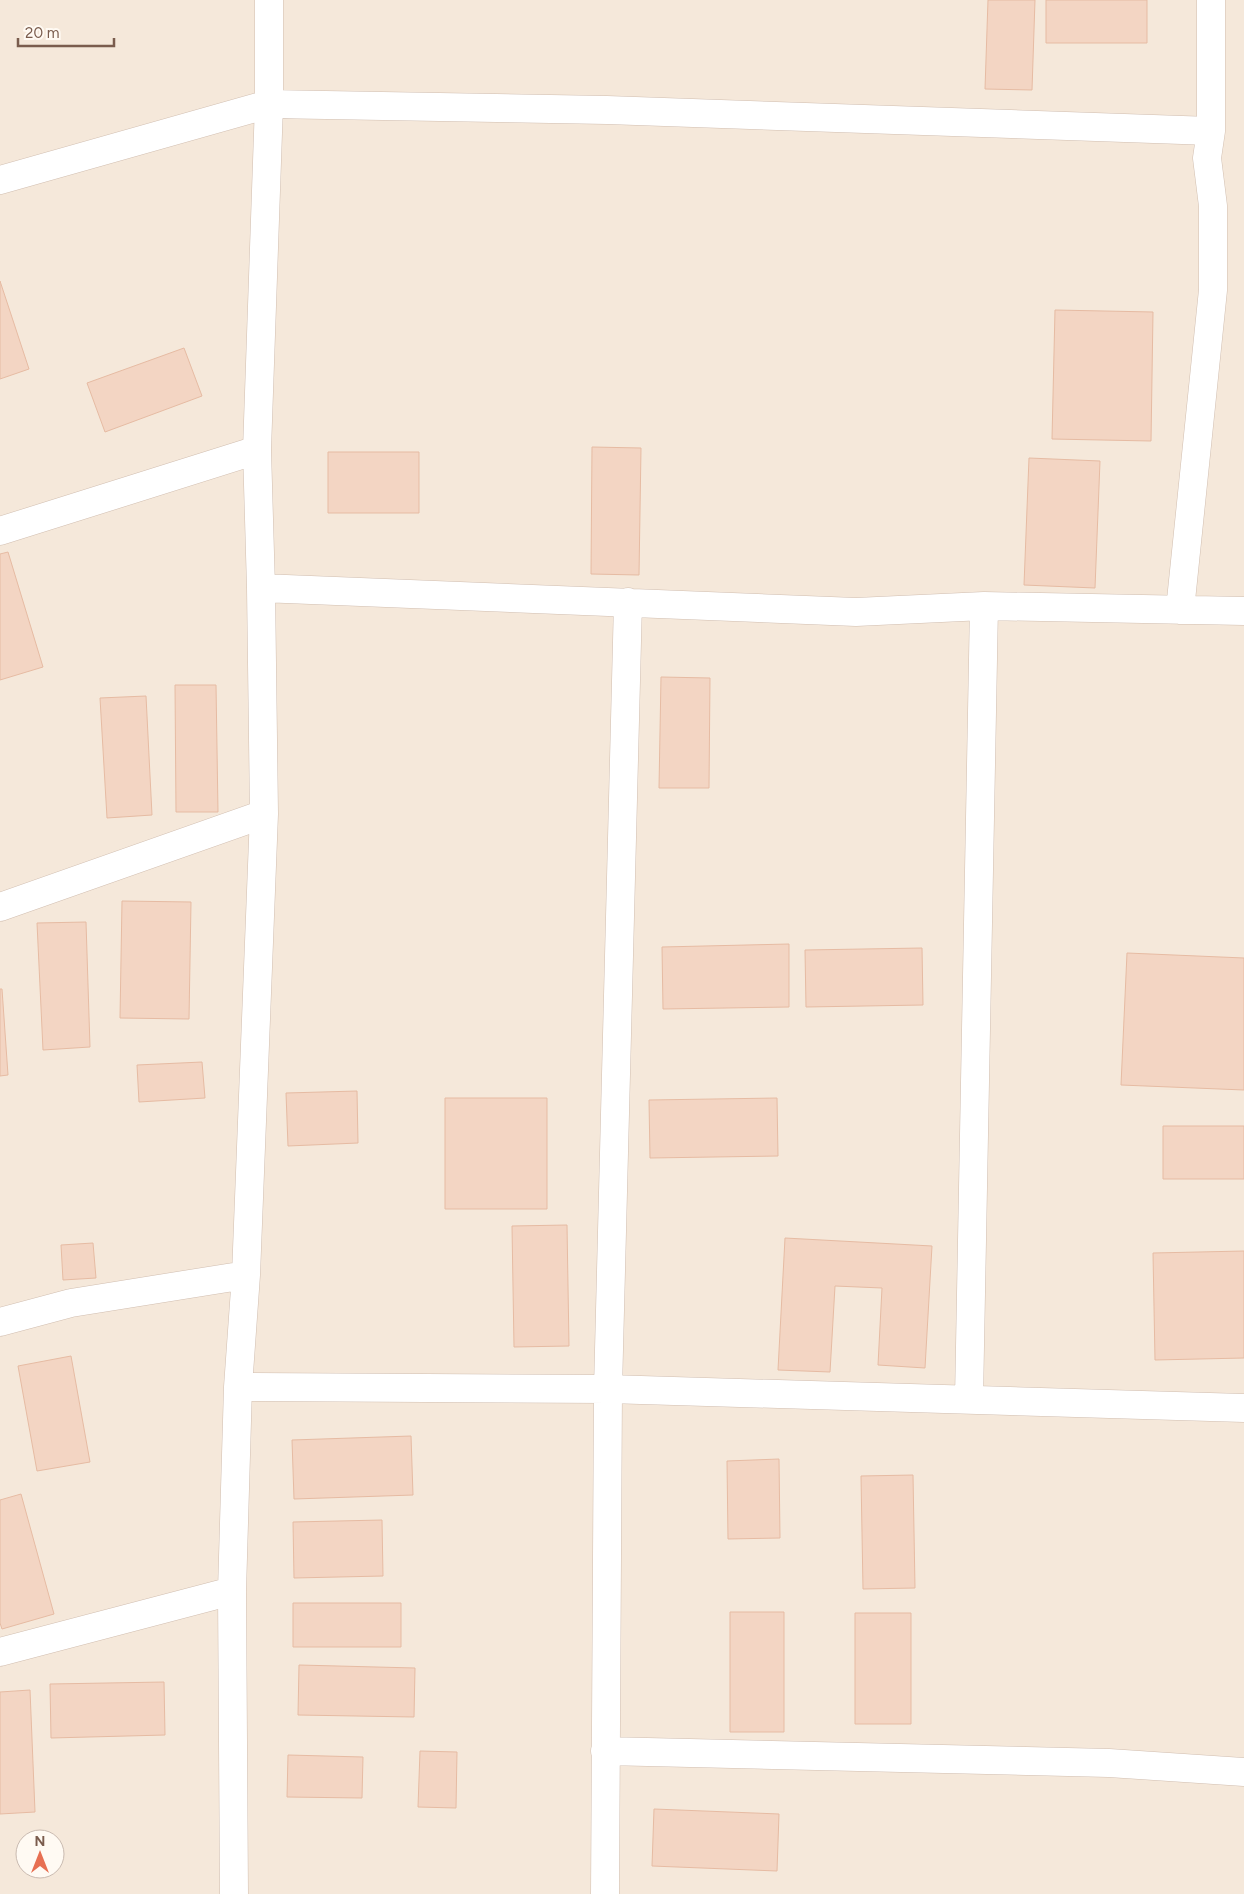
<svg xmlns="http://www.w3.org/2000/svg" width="1244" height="1894" font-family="Figtree,sans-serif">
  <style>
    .residential { fill: #f5e8da; fill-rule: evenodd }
    .building { fill: #f3d5c3; stroke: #e6bba3 }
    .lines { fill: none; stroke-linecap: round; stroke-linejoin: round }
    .minor-casing { stroke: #d1beb0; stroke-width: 29 }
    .minor { stroke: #fff; stroke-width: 28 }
  </style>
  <rect width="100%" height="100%" fill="#fdf6ec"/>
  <path class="residential" d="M0 0H1244V1894H0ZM25 1839H55V1869H25Z"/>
  <path class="building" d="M988 0H1035L1032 90 985 89Z
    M1046 0H1147V43H1046Z
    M0 281 29 369 0 379Z
    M1055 310 1153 312 1151 441 1052 439Z
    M184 348 202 396 105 432 87 383Z
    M592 447 641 448 639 575 591 574Z
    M328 452H419V513H328Z
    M1029 458 1100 461 1095 588 1024 585Z
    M8 552 43 667 0 680V554Z
    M661 677 710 678 709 788H659Z
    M175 685H216L218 812H176Z
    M146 696 152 815 107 818 100 698Z
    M122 901 191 902 189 1019 120 1018Z
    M86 922 90 1047 43 1050 37 923Z
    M789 944V1007L663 1009 662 947Z
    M922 948 923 1005 806 1007 805 950Z
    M1127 953 1244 958V1090L1121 1085Z
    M0 989H2L8 1075 0 1076Z
    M202 1062 205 1098 139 1102 137 1065Z
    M357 1091 358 1143 288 1146 286 1093Z
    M445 1098H547V1209H445Z
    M777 1098 778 1156 650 1158 649 1100Z
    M1163 1126H1244V1179H1163Z
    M567 1225 569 1346 514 1347 512 1226Z
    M785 1238 932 1246 925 1368 878 1365 882 1288 835 1286 830 1372 778 1370Z
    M93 1243 96 1278 63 1280 61 1245Z
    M1244 1251V1358L1155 1360 1153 1253Z
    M71 1356 90 1462 37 1471 18 1366Z
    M411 1436 413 1495 294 1499 292 1440Z
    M779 1459 780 1538 728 1539 727 1461Z
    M913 1475 915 1588 863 1589 861 1476Z
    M21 1494 54 1614 2 1629 0 1623V1500Z
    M382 1520 383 1576 294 1578 293 1522Z
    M293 1603H401V1647H293Z
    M730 1612H784V1732H730Z
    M855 1613H911V1724H855Z
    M299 1665 415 1668 414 1717 298 1715Z
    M164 1682 165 1735 51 1738 50 1684Z
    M30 1690 35 1812 0 1814V1692Z
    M420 1751 457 1752 456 1808 418 1807Z
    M288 1755 363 1757 362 1798 287 1797Z
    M654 1809 779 1814 777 1871 652 1866Z"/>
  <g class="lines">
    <g class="minor-casing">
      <path id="minor" d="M0 180 269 104 607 110 1211 131
        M0 531 257 450
        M261 588 856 612 984 606 1244 611
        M1180 610 1213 290V206L1207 158 1211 131V0
        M0 907 264 814
        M0 1322 71 1303 246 1275
        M238 1387 608 1389 1244 1408
        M969 1399 984 606
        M0 1652 232 1591
        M605 1751 1109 1763 1244 1772
        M234 1894 232 1591 238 1387 246 1275 264 814 261 588 257 450 269 104V0
        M605 1894 608 1389 628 602"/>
    </g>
    <use href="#minor" class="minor"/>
  </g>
  <g transform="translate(40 1854)"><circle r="24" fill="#fffaf3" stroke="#cabbb1"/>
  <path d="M0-4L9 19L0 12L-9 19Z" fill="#e76f51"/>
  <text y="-8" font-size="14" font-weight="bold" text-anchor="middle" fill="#7a5c4d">N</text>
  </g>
  <path d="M18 38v8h96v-8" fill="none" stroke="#7a5c4d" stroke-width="2.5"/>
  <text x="25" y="38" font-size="15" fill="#7a5c4d" stroke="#fffaf3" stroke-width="4" paint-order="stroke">20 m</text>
</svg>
